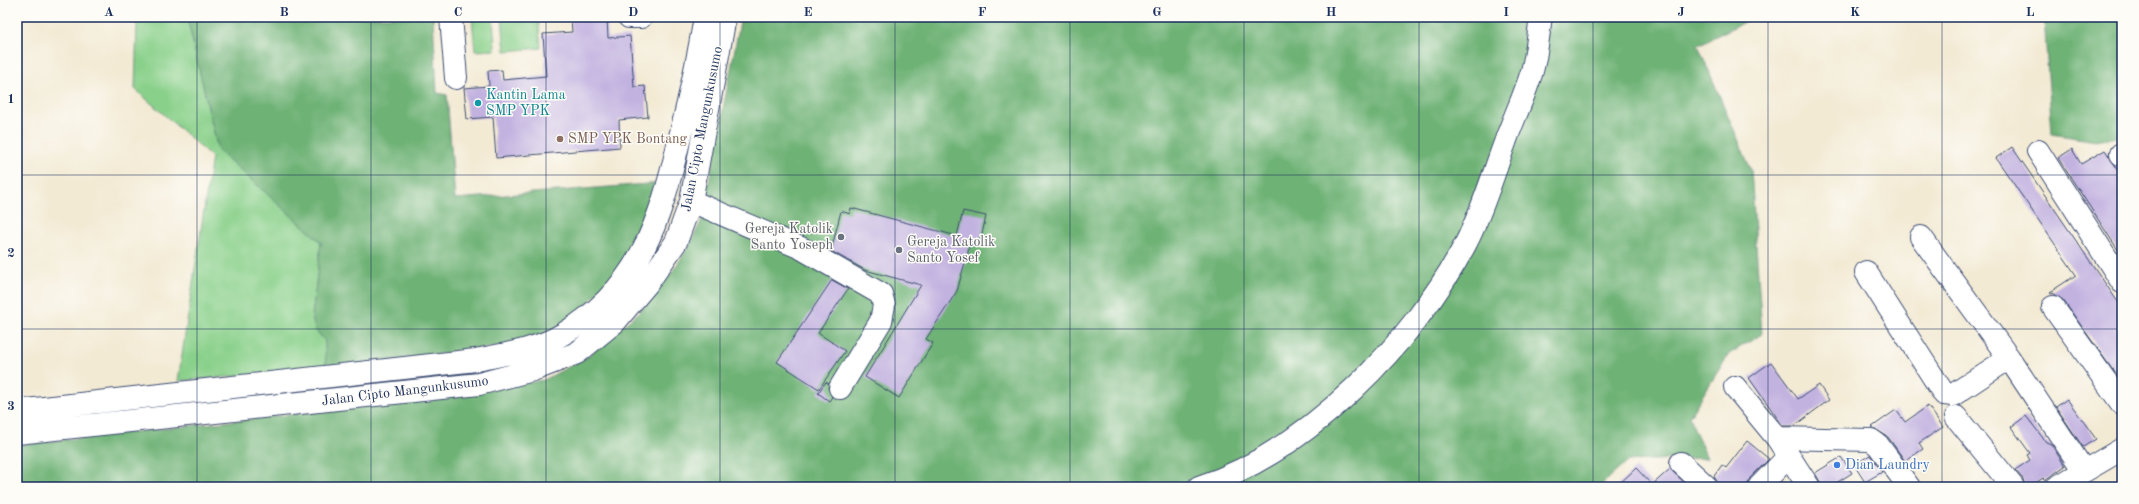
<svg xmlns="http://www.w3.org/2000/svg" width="2139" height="504" font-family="'Old Standard TT',serif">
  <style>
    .green { fill: #89d08a; stroke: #528074 }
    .forest { fill: #6eb276; stroke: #44706a }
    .building { fill: #c2b2e0 }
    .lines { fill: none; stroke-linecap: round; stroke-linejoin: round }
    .minor-casing { stroke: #3b4b70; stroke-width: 24 }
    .minor { stroke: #fff; stroke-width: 22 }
    .grid { fill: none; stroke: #1b2f5e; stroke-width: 1; stroke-opacity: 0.55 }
    .culture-dot { fill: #0f9aa8; stroke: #fdfcf7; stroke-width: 1.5 }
    .education-dot { fill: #8d6e63; stroke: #fdfcf7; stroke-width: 1.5 }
    .worship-dot { fill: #6b7280; stroke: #fdfcf7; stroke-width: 1.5 }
    .shop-dot { fill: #3f7fe0; stroke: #fdfcf7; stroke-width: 1.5 }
    .labels { text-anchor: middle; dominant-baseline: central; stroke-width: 3; stroke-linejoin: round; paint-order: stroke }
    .culture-label { font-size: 14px; fill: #0d838f; stroke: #fdfcf7; text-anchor: start }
    .street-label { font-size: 14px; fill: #1b2f5e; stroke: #fdfcf7 }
    .education-label { font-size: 14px; fill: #785e54; stroke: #fdfcf7; text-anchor: start }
    .worship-label { font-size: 14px; fill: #5b616d; stroke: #fdfcf7; text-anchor: end }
    .shop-label { font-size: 14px; fill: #366cbe; stroke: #fdfcf7; text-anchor: start }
    .neatline { fill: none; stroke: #1b2f5e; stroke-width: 1.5 }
    .grid-label { font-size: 13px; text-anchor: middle; font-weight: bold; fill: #1b2f5e }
  </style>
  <rect width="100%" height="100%" fill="#fdfcf7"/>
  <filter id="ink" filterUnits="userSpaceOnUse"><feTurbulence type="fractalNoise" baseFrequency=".025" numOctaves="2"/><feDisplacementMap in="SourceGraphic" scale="8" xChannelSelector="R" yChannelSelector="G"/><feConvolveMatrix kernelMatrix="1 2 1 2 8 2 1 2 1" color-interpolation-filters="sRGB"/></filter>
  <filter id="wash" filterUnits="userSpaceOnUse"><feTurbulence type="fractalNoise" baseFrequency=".012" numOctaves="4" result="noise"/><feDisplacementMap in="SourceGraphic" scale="16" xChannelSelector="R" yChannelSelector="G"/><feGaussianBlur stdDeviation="0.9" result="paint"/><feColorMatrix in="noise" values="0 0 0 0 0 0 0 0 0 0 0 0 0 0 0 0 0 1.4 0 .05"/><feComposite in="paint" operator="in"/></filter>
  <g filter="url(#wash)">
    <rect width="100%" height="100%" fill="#f3ead4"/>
    <path class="green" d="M129 17H187L218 150 321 242 312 317 315 329 325 341 326 369 178 381 212 157 135 89 137 24Z
      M472 17H493L495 50 475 51Z
      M502 17H538L541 48 505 51Z"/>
    <path class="forest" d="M187 17H433L437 93 447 95 455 199 660 183 635 244 605 287 563 326 525 343 326 369 325 341 315 329 312 317 321 242 218 150Z
      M741 17H1754L1698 45 1751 170 1762 334 1729 354 1689 417 1707 458 1628 461 1599 487H17V445L448 397 544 380 587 357 638 313 670 275 688 248 701 222Z
      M2044 17H2122V136L2096 141 2052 134Z"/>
    <g id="blocks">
      <path class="building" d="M571 17H607L608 38 630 36 634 87 645 86 648 117 619 120 620 147 496 158 493 117 467 119 464 88 489 86 488 71 502 70 503 80 546 76 543 34 572 32Z
        M2012 147 2122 308V373L2117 376 2063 300 2050 292 2076 275 1996 158Z
        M2072 149 2081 164 2105 150 2122 176V256L2058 158Z
        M851 208 957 236 963 211 986 216 980 243 971 241 957 291 926 339 933 343 899 398 865 377 921 285 865 270 831 251 841 211 850 214Z
        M832 280 848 289 818 333 845 351 819 389 777 362Z
        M1771 362 1798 399 1819 385 1829 400 1794 426H1783L1749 378Z
        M826 382 829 384 828 388 832 397 829 401 818 393Z
        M2067 399 2096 439 2083 447 2056 407Z
        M1928 406 1943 427 1919 443 1923 449 1905 461 1888 437 1872 427 1896 410 1905 422Z
        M2026 416 2046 442 2051 444 2065 466 2045 480 2043 478 2030 487H2025L2023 479 2015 470 2030 460 2027 455 2030 453 2011 427Z
        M1747 441 1769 459 1750 478 1747 487H1719L1714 476 1722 465 1726 468Z
        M1870 455 1882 472 1865 482 1854 465Z
        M1841 457 1852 473 1830 487H1823L1815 473Z
        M1636 468 1652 485 1670 469 1689 487H1616Z"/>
    </g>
  </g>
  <g filter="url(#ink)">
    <use href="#blocks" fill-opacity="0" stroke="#3b4b70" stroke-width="1"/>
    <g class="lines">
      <g class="minor-casing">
        <path id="minor" d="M451 17 456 78
          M629 17H641
          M2038 151 2122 282
          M2121 154 2122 155
          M691 201 801 248 881 294 884 305 881 321 840 388
          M1921 237 2009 358 2084 471
          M1866 272 1944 394 1953 395 2009 358
          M2053 307 2122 404
          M1735 387 1777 438 1809 487
          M17 411 476 360C505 354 537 350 563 334 639 289 660 222 679 141 689 100 698 59 705 17
          M1956 417 2013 487
          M17 433 479 384 533 370 577 353 615 322 647 284 676 242 691 201 725 17
          M1777 438 1871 440 1878 445 1909 487
          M1681 463 1707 487
          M1199 487C1307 452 1414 342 1466 243 1483 210 1493 174 1506 140 1514 117 1525 95 1532 71 1537 54 1538 35 1541 17
          M1759 487 1788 457
          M2057 487 2122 449"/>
      </g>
      <use href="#minor" class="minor"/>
    </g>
  </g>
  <path class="grid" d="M197 17V487M371 17V487M546 17V487M720 17V487M895 17V487M1070 17V487M1244 17V487M1419 17V487M1593 17V487M1768 17V487M1942 17V487M17 175H2122M17 329H2122"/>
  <circle class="culture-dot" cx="478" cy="103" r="4"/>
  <circle class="education-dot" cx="560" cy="139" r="4"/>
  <g class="worship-dot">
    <circle cx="841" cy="237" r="4"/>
    <circle cx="899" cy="250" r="4"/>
  </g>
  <circle class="shop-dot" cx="1837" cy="465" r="4"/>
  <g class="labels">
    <g class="culture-label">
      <text x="486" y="95">Kantin Lama<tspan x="486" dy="16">SMP YPK</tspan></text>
    </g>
    <g class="street-label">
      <text transform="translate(702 129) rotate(-79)">Jalan Cipto Mangunkusumo</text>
      <text transform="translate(405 391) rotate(-7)">Jalan Cipto Mangunkusumo</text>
    </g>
    <g class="education-label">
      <text x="568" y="139">SMP YPK Bontang</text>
    </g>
    <g class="worship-label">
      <text x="833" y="229">Gereja Katolik<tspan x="833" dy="16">Santo Yoseph</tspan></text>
      <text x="907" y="242" text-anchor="start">Gereja Katolik<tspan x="907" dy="16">Santo Yosef</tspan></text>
    </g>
    <g class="shop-label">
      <text x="1845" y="465">Dian Laundry</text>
    </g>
  </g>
  <rect width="2139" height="504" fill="none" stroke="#fdfcf7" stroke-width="44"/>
  <rect x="22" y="22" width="2095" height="460" class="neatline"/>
  <g class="grid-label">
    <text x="109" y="16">A</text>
    <text x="284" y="16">B</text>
    <text x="458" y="16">C</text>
    <text x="633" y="16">D</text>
    <text x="808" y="16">E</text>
    <text x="982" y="16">F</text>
    <text x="1157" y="16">G</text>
    <text x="1331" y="16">H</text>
    <text x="1506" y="16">I</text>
    <text x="1681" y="16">J</text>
    <text x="1855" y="16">K</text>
    <text x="2030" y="16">L</text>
    <text x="11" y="103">1</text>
    <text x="11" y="257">2</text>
    <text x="11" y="410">3</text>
  </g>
</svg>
